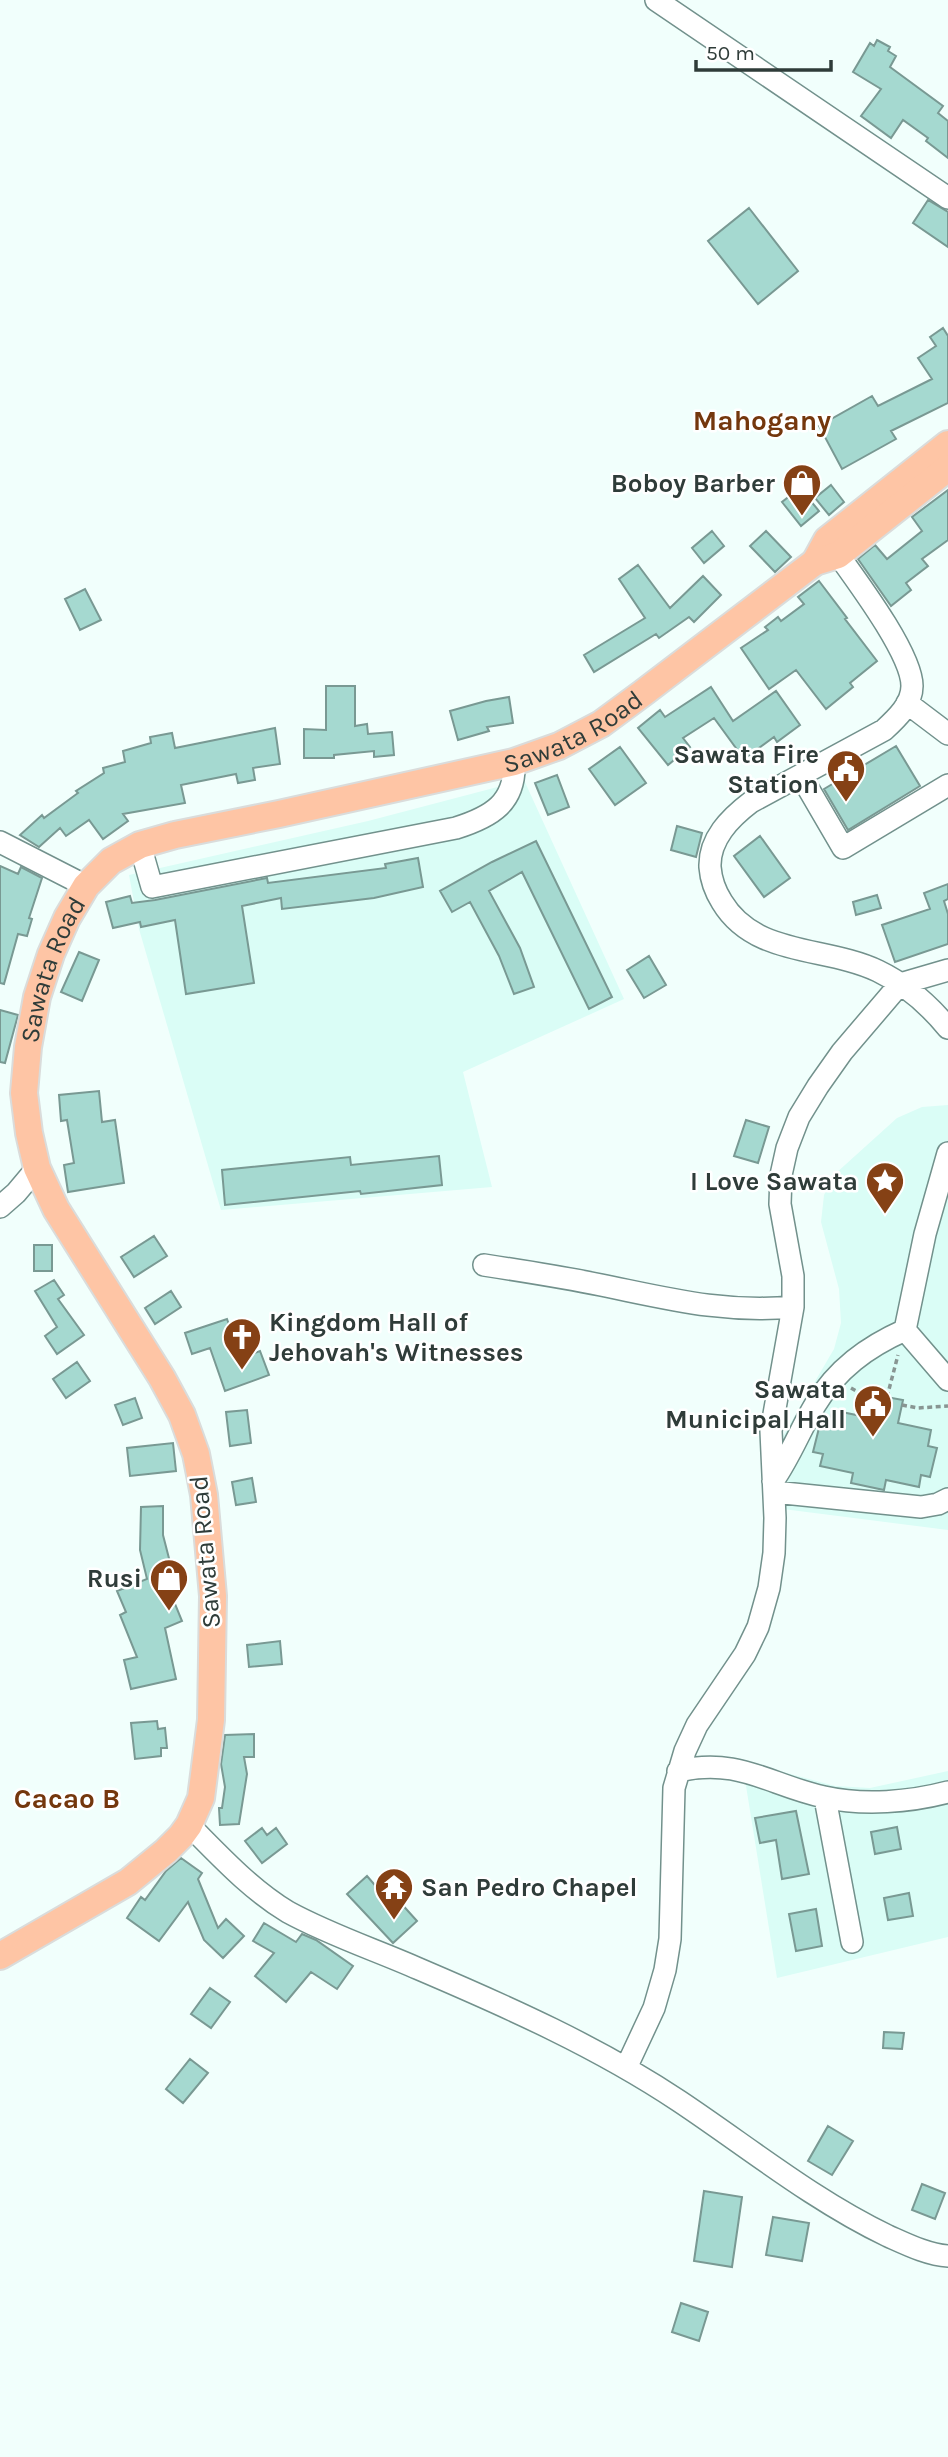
<svg xmlns="http://www.w3.org/2000/svg" width="948" height="2457" font-family="Karla,sans-serif">
  <style>
    .built { fill: #dafdf6 }
    .building { fill: #a5d9d0; stroke: #799993; stroke-width: 2 }
    .lines { fill: none; stroke-linecap: round; stroke-linejoin: round }
    .minor-casing { stroke: #72918c; stroke-width: 24 }
    .major-casing { stroke: #dadcdb; stroke-width: 30 }
    .path { stroke: #889592; stroke-width: 3.5; stroke-dasharray: 5 3.5; stroke-linecap: butt }
    .minor { stroke: #fff; stroke-width: 21 }
    .major { stroke: #fec5a5; stroke-width: 26 }
    .labels { text-anchor: middle; dominant-baseline: central; stroke-width: 5; stroke-linejoin: round; paint-order: stroke }
    .poi-label { font-size: 26px; font-weight: bold; fill: #2f3c39; stroke: #fff; text-anchor: end }
    .street-label { font-size: 26px; fill: #2f3c39; stroke: #fff }
    .neighbourhood-label { font-size: 28px; font-weight: bold; fill: #74370d; stroke: #fff }
  </style>
  <rect width="100%" height="100%" fill="#f1fffc"/>
  <path class="built" d="M524 780 624 999 463 1072 492 1187 221 1210 139 929 129 875 368 821Z
    M948 1105V1530L783 1509V1436L834 1349 841 1323 839 1289 821 1222 824 1195 835 1174 897 1118 922 1107Z
    M742 1761 835 1786 870 1788 948 1771V1937L777 1978Z"/>
  <path class="building" d="M877 40 890 47 888 51 896 56 890 67 943 106 938 113 948 121V158L926 141 928 138 903 120 891 138 861 116 881 89 853 72 870 43 874 46Z
    M928 200 948 212V247L913 223Z
    M749 208 798 271 758 304 708 241Z
    M943 328 948 336V403L891 431 896 439 842 469 819 426 872 396 878 406 932 379 918 358 936 346 930 337Z
    M831 485 844 502 829 515 815 498Z
    M800 488 819 511 801 526 782 502Z
    M948 490V540L922 559 928 566 906 583 911 590 891 606 858 559 875 545 887 559 922 531 912 517Z
    M712 531 724 546 704 563 692 548Z
    M766 531 791 557 775 572 750 546Z
    M638 565 670 608 703 576 721 595 694 622 689 617 659 638 656 634 594 672 584 655 645 618 619 579Z
    M819 581 847 618 845 619 877 661 850 683 853 687 826 709 796 670 769 689 741 648 768 630 765 627 778 617 781 621 804 604 798 597Z
    M85 589 101 620 80 630 65 599Z
    M326 686H355V726L367 724 368 734 392 732 394 755 374 757V751L334 755V758H304V729L326 730Z
    M711 687 733 721 776 691 800 725 777 742 774 737 744 759 714 718 683 738 690 747 668 765 638 728 660 710 665 717Z
    M509 697 513 723 487 727 489 731 458 740 450 711 486 701Z
    M275 728 280 764 253 768 255 780 238 783 236 774 181 785 185 803 123 814 128 821 103 839 89 820 66 836 60 828 39 847 20 835 42 815 44 818 78 793 76 791 104 773 103 768 125 762 123 751 151 743 150 737 172 733 175 748Z
    M896 746 920 786 848 830 824 789Z
    M620 747 646 783 615 805 589 769Z
    M557 775 569 807 548 815 535 783Z
    M677 826 702 833 696 857 671 850Z
    M760 836 790 878 764 897 734 856Z
    M536 841 612 997 589 1009 522 872 489 891 520 948 534 987 514 994 499 956 470 902 452 912 440 891 492 862Z
    M418 858 423 887 374 898 282 909 281 898 242 906 254 983 186 994 175 920 141 927 140 922 113 928 106 902 130 896 132 903 155 900 267 878 268 883 386 868 385 864Z
    M0 866 18 874 21 867 42 878 29 918 32 919 27 936 18 934 4 984 0 983Z
    M948 884V899L944 901 948 914V944L895 962 882 925 930 909 924 893Z
    M877 895 881 908 856 915 853 902Z
    M79 952 99 960 82 1001 61 992Z
    M649 956 666 985 644 998 627 970Z
    M0 1010 18 1015 5 1063 0 1062Z
    M99 1091 102 1122 115 1120 124 1183 68 1192 64 1165 74 1163 67 1120 61 1121 59 1095Z
    M746 1120 769 1127 758 1163 734 1156Z
    M439 1156 442 1185 361 1194 360 1191 225 1205 222 1170 350 1157 351 1165Z
    M154 1236 167 1256 134 1277 121 1257Z
    M34 1245H52V1271H34Z
    M54 1280 64 1295 58 1299 84 1335 57 1354 45 1336 57 1327 35 1291Z
    M171 1291 181 1307 155 1324 145 1308Z
    M227 1319 241 1358 260 1351 269 1375 225 1391 210 1348 192 1354 185 1333Z
    M77 1362 90 1381 66 1398 53 1379Z
    M870 1394 903 1400 898 1423 931 1430 928 1446 937 1448 930 1477 921 1475 919 1487 886 1480 884 1490 851 1483 853 1473 820 1466 823 1454 813 1452 820 1424 829 1426 832 1410 866 1417Z
    M135 1398 142 1418 123 1425 115 1405Z
    M247 1410 251 1443 230 1446 226 1412Z
    M173 1443 176 1471 130 1476 127 1448Z
    M252 1478 256 1502 236 1505 232 1482Z
    M163 1506V1535L172 1570 174 1569 178 1584 168 1587 182 1621 165 1628 176 1679 131 1689 124 1660 137 1657 120 1615 126 1612 117 1591 147 1579 140 1550 141 1507Z
    M280 1641 282 1664 249 1667 247 1645Z
    M157 1721 158 1729 165 1728 167 1748H161V1756L135 1759 131 1723Z
    M254 1734V1757H244L247 1774 239 1824 220 1825 219 1808H222L225 1787 221 1764 225 1735Z
    M796 1811 809 1874 782 1879 776 1840 760 1843 755 1818Z
    M897 1827 901 1849 875 1854 871 1832Z
    M262 1828 267 1835 276 1828 287 1844 262 1863 245 1841Z
    M181 1858 202 1873 198 1879 218 1928 226 1919 244 1936 223 1958 204 1940 188 1902 159 1941 127 1918 141 1897 145 1900 166 1871Z
    M367 1876 392 1905 398 1900 417 1921 393 1943 347 1894Z
    M909 1893 913 1916 888 1920 884 1898Z
    M816 1909 822 1946 796 1951 789 1914Z
    M264 1923 296 1942 302 1934 316 1940 353 1966 337 1989 311 1972 286 2002 255 1976 274 1953 253 1941Z
    M210 1988 230 2002 211 2028 191 2014Z
    M884 2032 904 2033 902 2049 883 2048Z
    M190 2059 208 2073 183 2103 166 2089Z
    M828 2126 853 2141 832 2175 808 2161Z
    M922 2184 945 2193 935 2219 912 2210Z
    M704 2191 742 2197 732 2267 694 2261Z
    M773 2217 809 2223 802 2261 766 2255Z
    M681 2303 708 2312 699 2341 672 2332Z"/>
  <g class="lines">
    <g class="minor-casing">
      <path id="minor" d="M656 0 948 198
        M829 542C850 572 912 652 912 686 912 704 897 718 884 730L751 802C730 818 709 839 710 867 711 880 715 891 722 902 755 957 826 946 878 971 905 984 929 1005 948 1028
        M907 703 948 734
        M801 776 843 848 948 785
        M0 842 86 886
        M140 845 152 887 456 828C491 817 516 803 514 762
        M0 1207 16 1193 37 1168
        M484 1265C523 1271 562 1277 601 1285 670 1299 722 1313 793 1307
        M905 1330 925 1234 948 1153
        M905 1330 948 1380
        M773 1481C790 1457 800 1430 815 1405 837 1369 867 1347 905 1330
        M774 1492 921 1507 938 1504 948 1499
        M678 1771C739 1757 769 1785 824 1797 864 1806 910 1802 948 1792
        M825 1798 852 1942
        M189 1825C220 1856 250 1889 288 1912 330 1935 376 1950 419 1969 508 2007 598 2047 679 2101 748 2147 813 2200 888 2236 906 2244 928 2255 948 2256
        M626 2068 654 2008 665 1970 670 1939 674 1788 685 1751 697 1725 745 1654 758 1627 769 1588 774 1553 775 1518 771 1431 793 1307V1276L780 1204 781 1175 787 1148 799 1117 818 1086 842 1052 900 984 948 970"/>
    </g>
    <g class="major-casing">
      <g id="major">
        <path d="M815 562 827 540 948 444"/>
        <path id="s1" d="M0 1956 128 1882 166 1851 181 1836 189 1825 201 1798 211 1720 213 1596 204 1495 196 1454 182 1415 162 1378 56 1209 37 1168 29 1133 24 1093 28 1047 37 997 51 954 67 918 86 886 111 861 140 845 175 835 279 814 514 762 559 746 601 724 643 693 815 562 838 555 948 468"/>
      </g>
    </g>
    <path class="path" d="M851 1388 869 1398
      M887 1397 898 1355
      M902 1405 918 1408 948 1406"/>
    <use href="#minor" class="minor"/>
    <use href="#major" class="major"/>
  </g>
  <defs>
    <g id="shop-pin" transform="scale(2.0125)"><path d="M0 17L-7.5 6A9.5 9.5 0 1 1 7.5 6Z" fill="#854115" stroke="#fff"/><path d="M-5-2.5h2.3a2.7 3.5 0 0 1 5.4 0H5L5.5 6h-11ZM-1.5-2.5h3a1.5 2.3 0 0 0-3 0Z" fill="#fff"/></g>
    <g id="civic-pin" transform="scale(2.0125)"><path d="M0 17L-7.5 6A9.5 9.5 0 1 1 7.5 6Z" fill="#854115" stroke="#fff"/><path d="M-.6-6.5H3V-4.5H.6V-3L4-1V1h2V6H-6V1h2V-1L-.6-3ZM-1.2 2.5V6h2.4V2.5Z" fill="#fff"/></g>
    <g id="sight-pin" transform="scale(2.0125)"><path d="M0 17L-7.5 6A9.5 9.5 0 1 1 7.5 6Z" fill="#854115" stroke="#fff"/><path d="M0-6L1.8-2.2L6-1.7L2.9 1.2L3.7 5.4L0 3.3L-3.7 5.4L-2.9 1.2L-6-1.7L-1.8-2.2Z" fill="#fff"/></g>
    <g id="church-pin" transform="scale(2.0125)"><path d="M0 17L-7.5 6A9.5 9.5 0 1 1 7.5 6Z" fill="#854115" stroke="#fff"/><path d="M-1.2-6h2.4v3.5h3.3v2.4h-3.3V6h-2.4V-.1h-3.3v-2.4h3.3Z" fill="#fff"/></g>
    <g id="temple-pin" transform="scale(2.0125)"><path d="M0 17L-7.5 6A9.5 9.5 0 1 1 7.5 6Z" fill="#854115" stroke="#fff"/><path d="M0-6L5-2H3V0L6.5 2.5H4V6H1.5V3h-3V6H-4V2.5H-6.5L-3 0V-2H-5Z" fill="#fff"/></g>
  </defs>
  <g fill-rule="evenodd">
    <use href="#shop-pin" x="802" y="483"/>
    <use href="#civic-pin" x="846" y="769"/>
    <use href="#sight-pin" x="885" y="1181"/>
    <use href="#church-pin" x="242" y="1337"/>
    <use href="#civic-pin" x="873" y="1404"/>
    <use href="#shop-pin" x="169" y="1578"/>
    <use href="#temple-pin" x="394" y="1887"/>
  </g>
  <g class="labels">
    <g class="poi-label">
      <text x="775" y="483">Boboy Barber</text>
      <text x="819" y="754">Sawata Fire<tspan x="819" dy="30">Station</tspan></text>
      <text x="858" y="1181">I Love Sawata</text>
      <text x="269" y="1322" text-anchor="start">Kingdom Hall of<tspan x="269" dy="30">Jehovah's Witnesses</tspan></text>
      <text x="846" y="1389">Sawata<tspan x="846" dy="30">Municipal Hall</tspan></text>
      <text x="142" y="1578">Rusi</text>
      <text x="421" y="1887" text-anchor="start">San Pedro Chapel</text>
    </g>
    <g class="street-label">
      <text stroke="none"><textPath href="#s1" startOffset="1748">Sawata Road</textPath></text>
      <text stroke="none"><textPath href="#s1" startOffset="1139">Sawata Road</textPath></text>
      <text transform="translate(205 1552) rotate(-95)">Sawata Road</text>
    </g>
    <g class="neighbourhood-label">
      <text x="762" y="420">Mahogany</text>
      <text x="67" y="1798">Cacao B</text>
    </g>
  </g>
  <path d="M696 60v10h135v-10" fill="none" stroke="#2f3c39" stroke-width="3.5"/>
  <text x="706" y="60" font-size="21" fill="#2f3c39" stroke="#ffffff" stroke-width="5" paint-order="stroke">50 m</text>
</svg>
